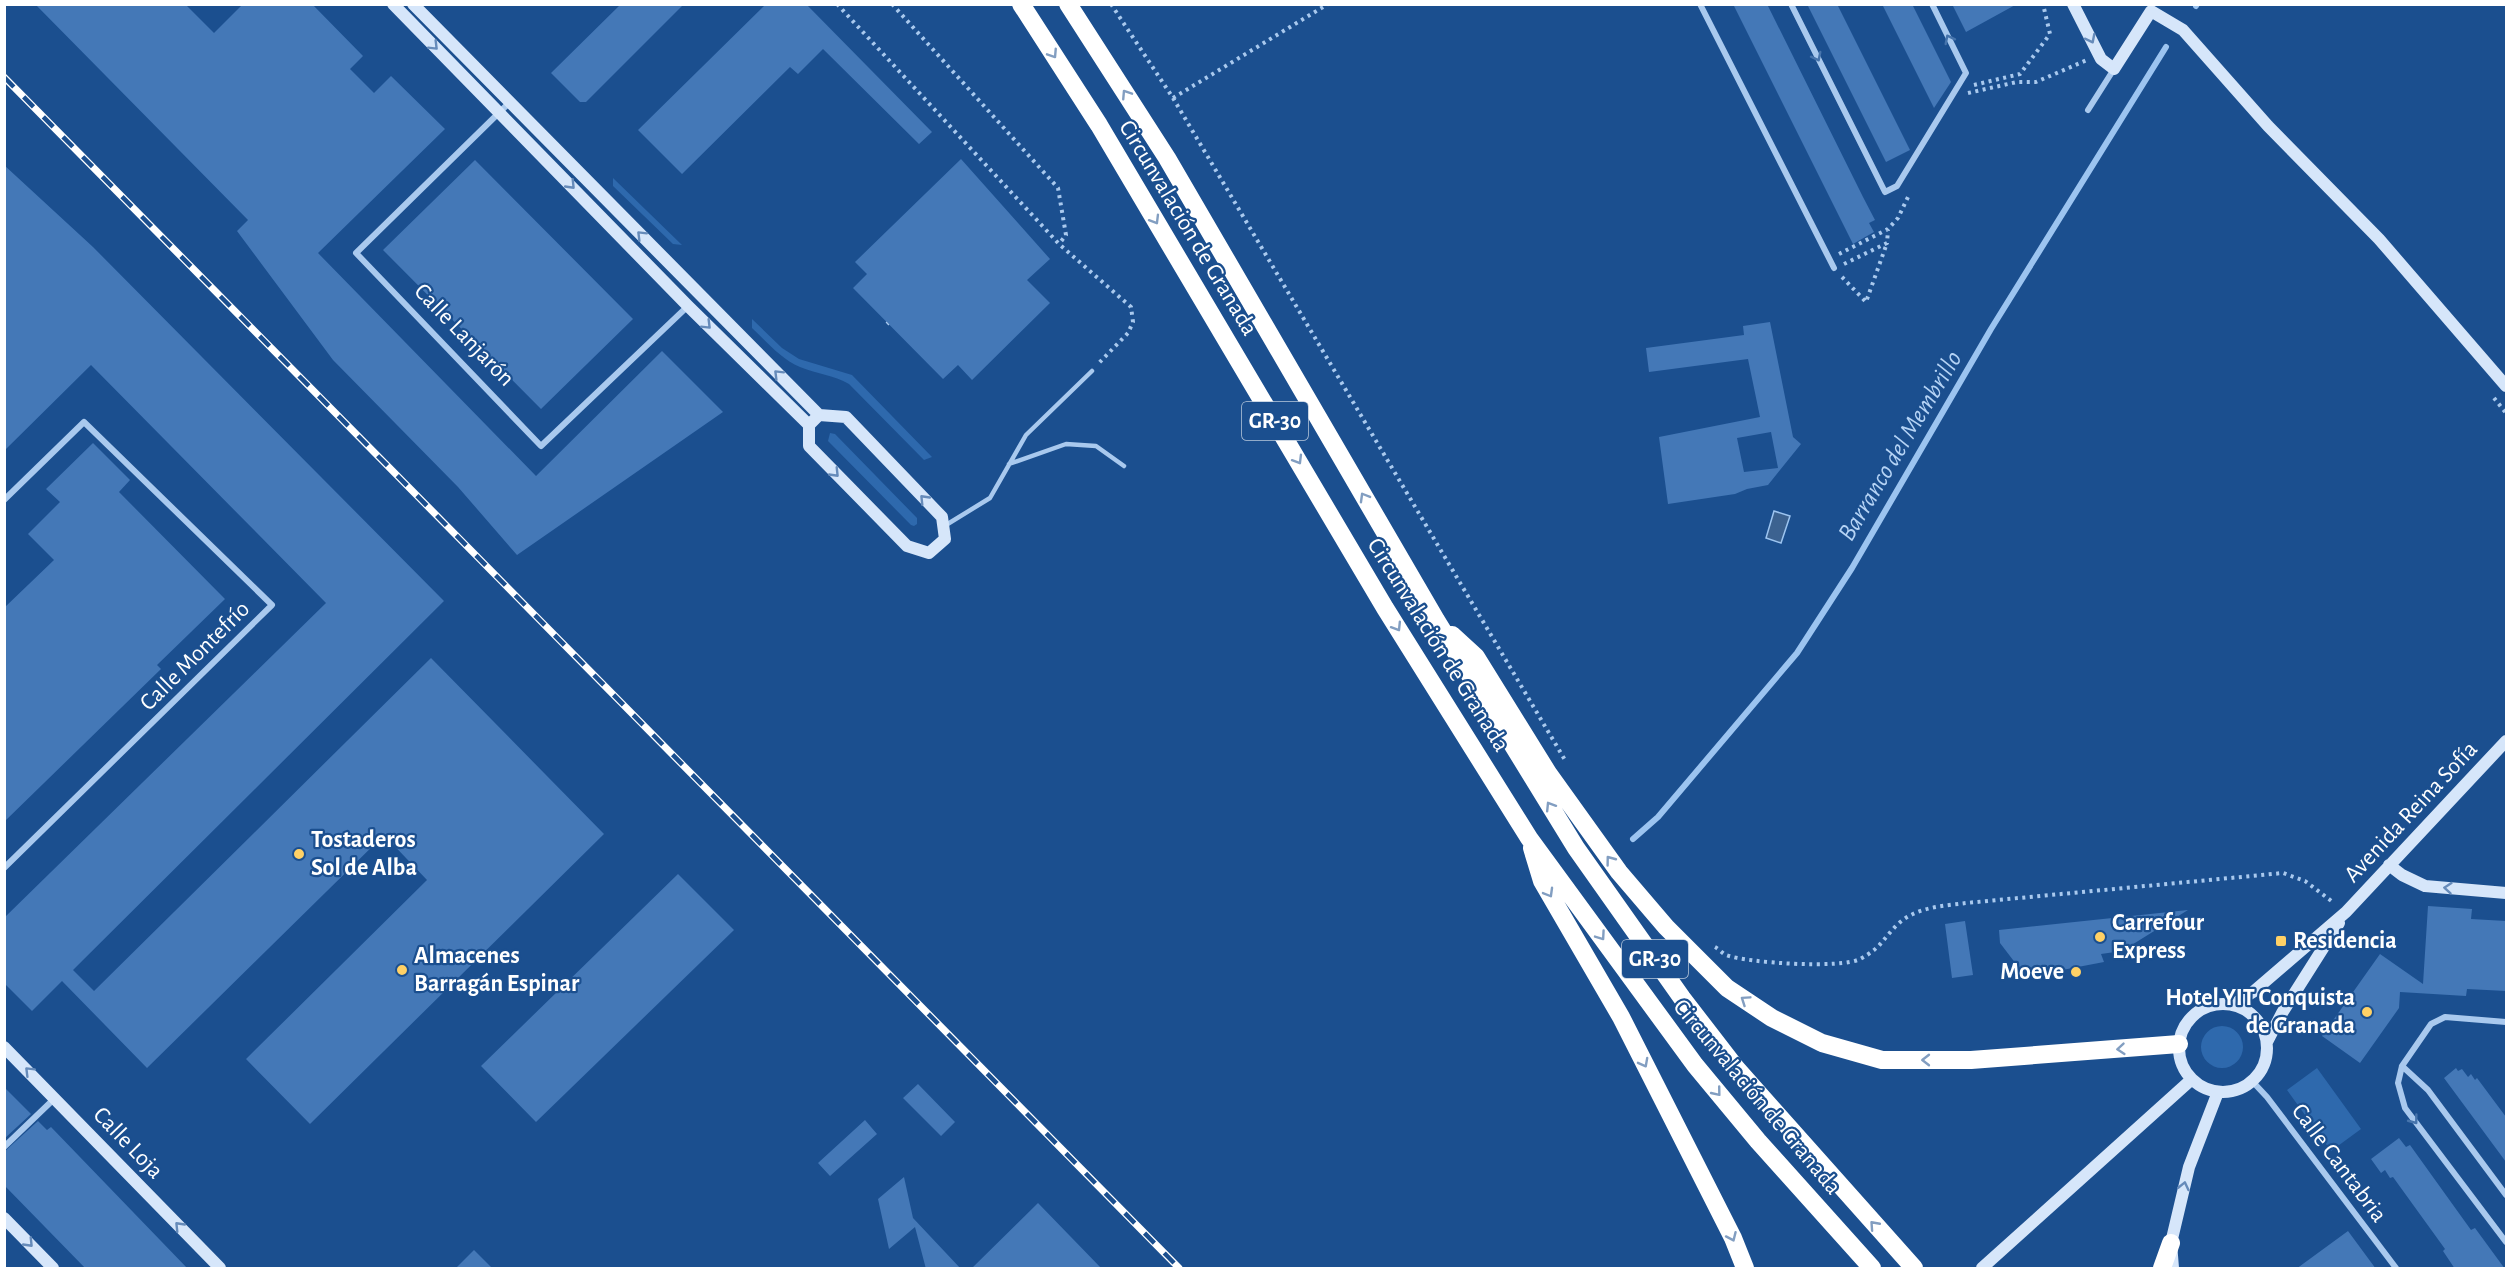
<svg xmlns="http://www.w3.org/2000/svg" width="2511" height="1273" font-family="'Alegreya Sans',sans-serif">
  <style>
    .green { fill: #2e69ad }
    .water { fill: #3c6290; stroke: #9cc4f0; stroke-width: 1.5 }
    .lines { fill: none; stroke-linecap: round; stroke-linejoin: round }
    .stream { stroke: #9cc4f0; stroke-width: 6 }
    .building { fill: #4478b7; fill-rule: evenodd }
    .path { stroke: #a9c9ee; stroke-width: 4; stroke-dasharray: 3 4.5; stroke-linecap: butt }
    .lane { stroke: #a9c9ee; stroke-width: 4.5 }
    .street { stroke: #a9c9ee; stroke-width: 6 }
    .secondary { stroke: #d6e6fa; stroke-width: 12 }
    .highway { stroke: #fff; stroke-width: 18 }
    .rail-casing { stroke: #fff; stroke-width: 7 }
    .rail { stroke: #1b4f8f; stroke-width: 4.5; stroke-dasharray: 14; stroke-linecap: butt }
    .oneway { stroke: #4674ac }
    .oneway2 { stroke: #668bba }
    .oneway3 { stroke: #829ec1 }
    .poi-dot { fill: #ffd166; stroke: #1b4f8f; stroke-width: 2 }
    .labels { text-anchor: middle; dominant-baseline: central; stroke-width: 4.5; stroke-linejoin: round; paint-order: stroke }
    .shield { fill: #1b4f8f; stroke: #bbcadd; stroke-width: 1.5 }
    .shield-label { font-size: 22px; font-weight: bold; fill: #fff }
    .street-label { font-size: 24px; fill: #fff; stroke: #1b4f8f }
    .poi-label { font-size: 24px; font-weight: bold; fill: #fff; stroke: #1b4f8f; text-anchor: start }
    .water-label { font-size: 26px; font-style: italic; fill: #b5d3f5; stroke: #1b4f8f }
  </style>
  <rect width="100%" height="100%" fill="#1b4f8f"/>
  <path class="green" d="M613 178 682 245 673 244 613 186Z
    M752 319 782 348 799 359 852 375 932 457 924 460 849 384C834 375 816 374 800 367 781 359 767 342 752 328Z
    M830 433 835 434 917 518V524L914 526 911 525 828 441Z
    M2201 1047a21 21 0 1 1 42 0a21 21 0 1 1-42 0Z
    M2317 1068 2361 1129 2331 1151 2287 1090Z"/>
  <path class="water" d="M1774 511 1790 516 1781 543 1766 538Z"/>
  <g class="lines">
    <path class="stream" d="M2196 6 2197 4
      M1633 839 1658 817 1797 653 1852 568 1991 329 2166 47"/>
  </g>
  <path class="building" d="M35 4H185L214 33 243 4H312L363 56 350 69 374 93 391 76 445 129 318 253 536 476 662 351 723 412 517 555 458 487 333 360 237 231 248 220Z
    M621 4H684L586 102H580L551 73Z
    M766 4H806L932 132 919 144 823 49 798 74 790 67 682 174 638 130Z
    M1733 4H1767L1863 197 1875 220 1869 223 1874 232 1853 244Z
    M1807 4H1837L1910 150 1886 162Z
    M1882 4H1912L1951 82 1934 108Z
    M1952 4H2017L1966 32Z
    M961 159 1050 259 1027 280 1050 303 972 380 958 365 943 379 853 288 867 274 855 262Z
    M475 160 633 319 541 409 383 250Z
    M4 165 93 247 444 601 73 970 94 991 431 658 604 834 310 1124 246 1059 427 880 384 835 147 1068 62 981 32 1011 4 983V918L326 603 91 365 4 451Z
    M1770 322 1793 437 1801 444 1768 485 1747 489 1735 494 1668 504 1659 437 1760 417 1748 359 1649 372 1646 348 1744 335 1743 326ZM1771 432 1778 468 1744 472 1737 438Z
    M93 443 130 480 119 492 225 599 157 665 161 669 4 822V608L54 560 28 534 60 502 46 489Z
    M678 874 734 930 536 1122 481 1066Z
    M2428 906 2472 909 2471 919 2506 921V991L2467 989 2466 996 2400 992 2399 1008 2360 1063 2322 1036 2380 954 2423 984Z
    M2188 910 2122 951 2101 954 2104 962 2026 977 2000 943 1999 930Z
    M1965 921 1973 975 1952 978 1945 924Z
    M2456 1068 2458 1071 2462 1069 2468 1077 2471 1074 2475 1080 2477 1078 2506 1117V1162L2444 1078Z
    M918 1084 955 1122 941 1136 903 1098Z
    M4 1087 31 1114 4 1139Z
    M865 1120 877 1134 830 1176 818 1163Z
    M38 1121 47 1130 51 1127 188 1269H86L4 1185V1152Z
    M2399 1138 2406 1147 2410 1145 2471 1230 2475 1228 2505 1269H2455L2443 1251 2445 1249 2393 1177 2390 1178 2385 1170 2381 1173 2371 1159Z
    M904 1177 913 1218 961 1269H926L915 1227 889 1249 878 1199Z
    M1038 1203 1102 1269H971Z
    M2348 1231 2376 1269H2296Z
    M474 1250 493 1269H455Z"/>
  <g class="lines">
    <path class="path" d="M837 4 1059 244 1131 307 1133 322 1128 333 1098 364
      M892 4 1058 188 1066 235 1059 244
      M1111 4 1173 98 1565 760
      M1974 85 2020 74 2050 34 2043 4
      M1968 93 2017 82H2036L2087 60
      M1173 98 1328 4
      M1839 254 1888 229 1898 218 1908 197 1907 193
      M1844 264 1887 243 1888 230
      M1842 277 1866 302 1887 243
      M887 324 888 323
      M2494 398 2506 413
      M1715 947C1719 949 1723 954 1726 955 1747 963 1841 969 1860 959 1881 948 1882 940 1897 925 1915 907 1943 906 1966 903L2283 873 2305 881 2334 903"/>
    <path class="lane" d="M1009 464 1066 444 1096 446 1124 466
      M946 525 990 498 1026 435 1092 371"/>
    <path class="street" d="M1700 4 1834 268
      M1791 4 1885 192 1897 186 1966 73 1932 4
      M510 102 356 253 541 446 688 306
      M2088 110 2114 69
      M4 500 84 422 272 605 4 868
      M2506 1022 2445 1017 2431 1024 2402 1066 2398 1083 2405 1108 2506 1242
      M2402 1066 2428 1090 2506 1195
      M2252 1081 2267 1097 2396 1268
      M4 1147 55 1098"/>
    <path class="secondary" d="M393 4 688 306 809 425
      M413 4 819 415 846 417 942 517 945 539 929 553 907 546 809 446V425L819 415
      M2073 4 2101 59 2114 69 2151 11 2183 30 2268 126 2379 239 2506 386
      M2389 865 2402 875 2425 886 2506 893
      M2179 1048a44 44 0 1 1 88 0a44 44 0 1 1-88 0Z
      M2232 1005 2253 992 2346 912 2506 741
      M2267 1042 2282 1013 2339 923
      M4 1047 220 1268
      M4 1218 53 1268
      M1982 1268 2192 1079
      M2173 1268 2171 1243 2189 1167 2218 1092"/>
    <path class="highway" d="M1021 4 1099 125 1385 608 1529 838 1695 1065 1758 1141 1872 1268
      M1068 4 1167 158 1436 620 1576 848 1682 998 1736 1068 1914 1268
      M1452 635 1476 657 1548 773 1619 872 1666 927 1727 988 1772 1018 1822 1043 1882 1060H1971L2179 1044
      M1532 848 1542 881 1621 1017 1733 1238 1745 1268
      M2162 1268 2171 1243"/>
    <g class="rail-casing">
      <path id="rail" d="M4 77 1179 1268"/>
    </g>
    <use href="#rail" class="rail"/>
  </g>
  <defs><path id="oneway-chevron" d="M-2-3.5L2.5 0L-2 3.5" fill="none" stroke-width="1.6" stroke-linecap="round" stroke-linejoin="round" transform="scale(1.5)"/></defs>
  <g class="oneway">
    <use href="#oneway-chevron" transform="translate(1949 39) rotate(-117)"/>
    <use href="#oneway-chevron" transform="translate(1817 57) rotate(63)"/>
    <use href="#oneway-chevron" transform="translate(2414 1120) rotate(53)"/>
  </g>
  <g class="oneway2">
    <use href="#oneway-chevron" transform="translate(2091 39) rotate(63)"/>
    <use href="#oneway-chevron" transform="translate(434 46) rotate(45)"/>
    <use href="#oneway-chevron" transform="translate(571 185) rotate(46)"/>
    <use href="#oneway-chevron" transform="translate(641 235) rotate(-135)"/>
    <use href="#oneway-chevron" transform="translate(707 325) rotate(45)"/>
    <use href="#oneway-chevron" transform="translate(778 374) rotate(-135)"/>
    <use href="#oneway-chevron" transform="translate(835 473) rotate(46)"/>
    <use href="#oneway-chevron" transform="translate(924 499) rotate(-134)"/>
    <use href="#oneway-chevron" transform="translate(2448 888) rotate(-175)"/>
    <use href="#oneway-chevron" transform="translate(29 1071) rotate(-135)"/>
    <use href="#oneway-chevron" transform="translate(2184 1186) rotate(-77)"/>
    <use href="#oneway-chevron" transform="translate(179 1226) rotate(-134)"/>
    <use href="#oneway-chevron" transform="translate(29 1243) rotate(46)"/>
  </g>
  <g class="oneway3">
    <use href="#oneway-chevron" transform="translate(1053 54) rotate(57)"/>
    <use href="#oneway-chevron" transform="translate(1126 94) rotate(-123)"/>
    <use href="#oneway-chevron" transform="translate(1155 220) rotate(59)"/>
    <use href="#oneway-chevron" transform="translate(1298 460) rotate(59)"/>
    <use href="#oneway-chevron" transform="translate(1364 497) rotate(-120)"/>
    <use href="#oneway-chevron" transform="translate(1397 627) rotate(58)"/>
    <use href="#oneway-chevron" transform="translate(1550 806) rotate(-122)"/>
    <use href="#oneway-chevron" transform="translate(1610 860) rotate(-127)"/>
    <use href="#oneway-chevron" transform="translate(1549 893) rotate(60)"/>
    <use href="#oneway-chevron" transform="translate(1601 936) rotate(55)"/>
    <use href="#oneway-chevron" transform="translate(1745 1000) rotate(-146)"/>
    <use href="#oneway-chevron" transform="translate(2121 1049) rotate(175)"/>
    <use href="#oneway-chevron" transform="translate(1926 1060) rotate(180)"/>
    <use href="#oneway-chevron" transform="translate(1644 1063) rotate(62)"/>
    <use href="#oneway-chevron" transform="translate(1717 1092) rotate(51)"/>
    <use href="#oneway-chevron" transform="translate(1874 1225) rotate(-132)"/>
    <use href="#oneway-chevron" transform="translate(1732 1237) rotate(66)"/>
  </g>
  <g class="poi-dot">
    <circle cx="299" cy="854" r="6"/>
    <circle cx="2100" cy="937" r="6"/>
    <rect x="2275" y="935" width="12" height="12" rx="3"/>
    <circle cx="402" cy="970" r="6"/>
    <circle cx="2076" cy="972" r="6"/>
    <circle cx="2367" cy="1012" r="6"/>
  </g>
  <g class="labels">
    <g class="shield">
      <rect x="1242" y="402" width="66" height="38" rx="4.5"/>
      <rect x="1622" y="940" width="66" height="38" rx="4.5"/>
    </g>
    <g class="shield-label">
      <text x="1275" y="421">GR-30</text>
      <text x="1655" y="959">GR-30</text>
    </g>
    <g class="street-label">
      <text transform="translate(1188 228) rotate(59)">Circunvalación de Granada</text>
      <text transform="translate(464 335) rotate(46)">Calle Lanjarón</text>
      <text transform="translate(1438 645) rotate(58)">Circunvalación de Granada</text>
      <text transform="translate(195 656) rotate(-45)">Calle Montefrío</text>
      <text transform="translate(2411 812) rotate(-47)">Avenida Reina Sofía</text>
      <text transform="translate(1757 1097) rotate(50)">Circunvalación de Granada</text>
      <text transform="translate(128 1143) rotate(46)">Calle Loja</text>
      <text transform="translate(2339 1163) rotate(53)">Calle Cantabria</text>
    </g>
    <g class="poi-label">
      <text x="311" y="840">Tostaderos<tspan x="311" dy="28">Sol de Alba</tspan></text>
      <text x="2112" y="923">Carrefour<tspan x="2112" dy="28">Express</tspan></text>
      <text x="2293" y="941">Residencia</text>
      <text x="414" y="956">Almacenes<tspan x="414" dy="28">Barragán Espinar</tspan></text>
      <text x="2064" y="972" text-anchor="end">Moeve</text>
      <text x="2355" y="998" text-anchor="end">Hotel YIT Conquista<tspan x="2355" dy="28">de Granada</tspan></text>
    </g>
    <g class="water-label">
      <text transform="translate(1900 446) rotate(-59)">Barranco del Membrillo</text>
    </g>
  </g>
  <rect width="2511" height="1273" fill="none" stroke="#ffffff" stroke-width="12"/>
</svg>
